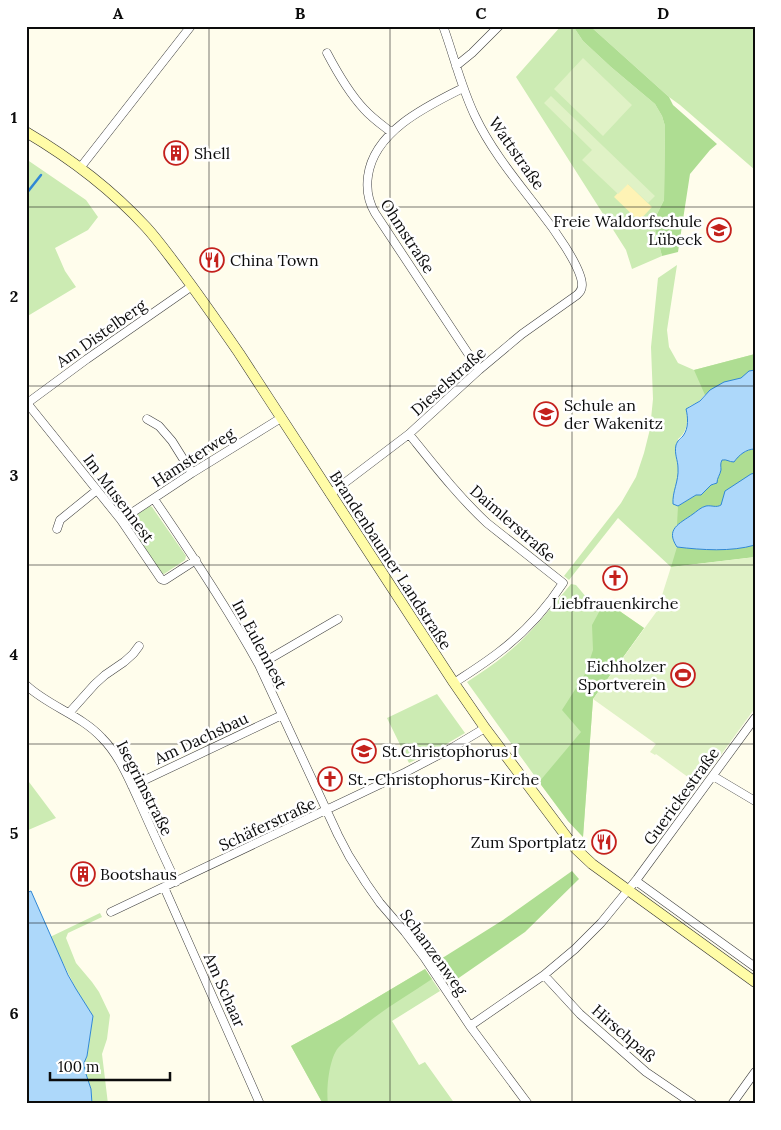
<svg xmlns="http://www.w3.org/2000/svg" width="781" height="1130" font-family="Lora,serif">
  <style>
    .green { fill: #ccebb3 }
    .forest { fill: #aedd92 }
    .sand { fill: #fef3b5 }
    .pitch { fill: #e0f2c6 }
    .water { fill: #add8fa; stroke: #3087d5 }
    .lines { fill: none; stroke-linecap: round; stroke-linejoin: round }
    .stream { stroke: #3087d5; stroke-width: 2.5 }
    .minor-casing { stroke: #3f3f3f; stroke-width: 9 }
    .secondary-casing { stroke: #2e2e2e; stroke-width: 11 }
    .minor { stroke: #fff; stroke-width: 8 }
    .secondary { stroke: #fffca7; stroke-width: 10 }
    .grid { fill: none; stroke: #0c0c0c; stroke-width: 1; stroke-opacity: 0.55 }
    .labels { text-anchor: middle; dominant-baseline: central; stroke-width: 5; stroke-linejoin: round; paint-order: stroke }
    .poi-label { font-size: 16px; fill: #0c0c0c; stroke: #fff; text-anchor: start }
    .street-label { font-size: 16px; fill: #0c0c0c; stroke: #fff }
    .neatline { fill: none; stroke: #0c0c0c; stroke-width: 2 }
    .grid-label { font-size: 16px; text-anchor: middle; font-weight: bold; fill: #0c0c0c }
  </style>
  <rect width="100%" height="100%" fill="#fffdec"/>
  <path class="green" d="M561 26H573L583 41 611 67 655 104 662 116 665 126 664 200 653 222 662 256 632 269 626 250 516 77Z
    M590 26H755V170L680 105 669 97Z
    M26 159 86 200 98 217 88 230 55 248 65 271 76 287 26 317Z
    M677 265 667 330 669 347 678 363 694 370 755 354V370L749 371 746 375C734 381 718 386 706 394 703 396 701 400 698 402 695 404 690 405 688 408 684 412 693 427 678 439L676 456 679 467 678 478 676 487 673 495 679 506 707 490 721 470 720 464 726 459 731 462C738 456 746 449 755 449V473L718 507 677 547C702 550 731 552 755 545V557L671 567 618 518 569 580 564 576 621 503 636 477 644 453 650 429 653 399 651 347 658 278Z
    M150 506 152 507 186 556 185 560 164 574 160 573 127 524V521Z
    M571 584 576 585 598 611 605 601 644 628 593 699 583 837 568 821 539 782 467 682C480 673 493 665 505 655 530 635 550 609 571 584Z
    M437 694 465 733 438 749 409 763 387 718Z
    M26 778 56 818 26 831Z
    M100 913 102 917 68 933 66 938 76 963 92 982 99 992 110 1015 107 1039 102 1054 108 1104H92L91 1089 85 1071 84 1063 87 1056 93 1016 76 989 50 937Z
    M425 969 440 991 392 1021 419 1065 425 1062 455 1104H323L291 1046 341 1019Z"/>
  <path class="forest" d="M573 26H590L669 97 673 105 717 144 710 150 690 174 678 252 662 256 653 222 664 200 665 126 662 116 655 104 611 67 583 41Z
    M755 354V370C749 371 747 375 741 378 730 384 715 385 705 395L694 370Z
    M751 449H755V473L751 474 721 505 677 525 678 506 696 495H701L711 485H714L721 470 720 464 722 460 726 459 731 462 741 454Z
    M755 545V557L671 567 677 547C702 550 730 552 755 545Z
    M605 601 644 628 593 699 583 837 568 821 539 782 581 732 562 710 585 674 593 650 592 625Z
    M572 871 579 879 525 932 450 984 436 962 503 920Z
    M425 969 432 979C405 997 377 1013 353 1035 348 1039 342 1043 338 1048 329 1059 326 1090 328 1104H323L291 1046 341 1019Z"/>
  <path class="sand" d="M627 183 652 207 639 221 614 197Z"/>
  <path class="pitch" d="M583 58 632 105 603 136 554 89Z
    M551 96 655 196 648 203 628 184 618 194 582 160 592 150 544 103Z
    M755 557V708L699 785 656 754 655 755 650 752 656 744 593 699 657 611 671 567Z"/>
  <path class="water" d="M755 370V449C746 449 739 455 734 462 729 462 727 459 722 460 720 464 721 466 721 470 720 475 717 478 717 483L711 485 701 495H696L678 506 673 504C672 492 679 481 678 468 678 460 674 454 676 445 678 440 679 440 683 436 689 428 688 417 686 409L700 401 710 390 724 382 741 378 749 371Z
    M755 473V545C731 552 702 550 677 547 665 529 679 524 693 514 696 512 701 507 706 506 712 505 716 508 721 505L725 491 751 474Z
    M31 891 68 975 76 989 93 1016 87 1056 84 1063 85 1071 91 1089 92 1104H26V893Z"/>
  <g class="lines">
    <path class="stream" d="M26 194 41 175"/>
    <g class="minor-casing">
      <path id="minor" d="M327 53C337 72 349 93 364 109 372 118 382 125 391 132
        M456 66 472 53 499 26
        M463 88C427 106 374 131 368 176 366 190 368 201 375 213L479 370
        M80 168 191 26
        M27 403 121 520 161 579 163 580H165L196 560
        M26 404 87 359 192 286
        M147 419 159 426 172 441 192 473
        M409 434C434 465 458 496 487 523L563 583C546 609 524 633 499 652 485 663 469 673 454 683
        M330 494 409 434 479 370 522 334 577 295C580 292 582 290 582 285 582 267 551 225 539 210 516 180 491 150 475 116 461 87 454 56 443 26
        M154 499C191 553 227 607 259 665L338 835 349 856 366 883 380 903 405 932 424 957 470 1026 528 1104
        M121 520 192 473 281 418
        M57 529 60 520 97 490
        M259 665 338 619
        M26 685C48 706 81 715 102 738 119 755 129 779 139 801 151 828 163 855 176 882
        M69 713 95 684 105 675 124 662 133 654 139 646
        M713 776 755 801
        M132 786 282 715
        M636 881 755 967
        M164 887 260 1104
        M111 912 406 772 450 749 485 728
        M544 975 580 1014 646 1072 693 1104
        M470 1026 544 975 575 949 601 923 637 879 755 718
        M732 1104 755 1072"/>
    </g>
    <g class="secondary-casing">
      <path id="secondary" d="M26 132C70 158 111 189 146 227 157 239 167 253 177 266 198 294 219 324 239 353L454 683 485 728 575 848 592 864 755 982"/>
    </g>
    <use href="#minor" class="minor"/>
    <use href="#secondary" class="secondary"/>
  </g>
  <path class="grid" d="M209 26V1104M390 26V1104M572 26V1104M26 207H755M26 386H755M26 565H755M26 744H755M26 923H755"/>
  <defs>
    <g id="building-ring" transform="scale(1.25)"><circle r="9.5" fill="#fff" stroke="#c4211d" stroke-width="1.5"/><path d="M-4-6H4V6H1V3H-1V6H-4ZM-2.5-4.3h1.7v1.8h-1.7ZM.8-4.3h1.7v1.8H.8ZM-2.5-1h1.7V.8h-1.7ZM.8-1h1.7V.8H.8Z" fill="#c4211d"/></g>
    <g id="school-ring" transform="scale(1.25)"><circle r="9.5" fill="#fff" stroke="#c4211d" stroke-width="1.5"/><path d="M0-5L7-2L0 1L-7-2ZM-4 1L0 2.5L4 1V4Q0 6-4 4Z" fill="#c4211d"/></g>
    <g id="restaurant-ring" transform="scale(1.25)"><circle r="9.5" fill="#fff" stroke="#c4211d" stroke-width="1.5"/><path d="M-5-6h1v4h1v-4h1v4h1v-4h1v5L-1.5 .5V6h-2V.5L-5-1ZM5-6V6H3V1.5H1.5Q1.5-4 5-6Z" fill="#c4211d"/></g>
    <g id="church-ring" transform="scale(1.25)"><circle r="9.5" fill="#fff" stroke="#c4211d" stroke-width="1.5"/><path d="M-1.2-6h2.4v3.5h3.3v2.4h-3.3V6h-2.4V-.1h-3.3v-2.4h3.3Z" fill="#c4211d"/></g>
    <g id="stadium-ring" transform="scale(1.25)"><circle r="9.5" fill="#fff" stroke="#c4211d" stroke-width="1.5"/><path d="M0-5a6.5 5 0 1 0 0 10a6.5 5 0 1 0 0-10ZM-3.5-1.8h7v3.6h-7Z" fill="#c4211d"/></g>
  </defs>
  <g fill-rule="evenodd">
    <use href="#building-ring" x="176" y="153"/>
    <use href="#school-ring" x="719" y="230"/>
    <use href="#restaurant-ring" x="212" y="260"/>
    <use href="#school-ring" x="546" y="414"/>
    <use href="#church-ring" x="615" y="578"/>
    <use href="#stadium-ring" x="683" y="675"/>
    <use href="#school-ring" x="364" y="751"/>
    <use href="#church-ring" x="330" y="779"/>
    <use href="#restaurant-ring" x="604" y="842"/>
    <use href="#building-ring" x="83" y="874"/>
  </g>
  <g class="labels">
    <g class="poi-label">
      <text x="194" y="153">Shell</text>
      <text x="702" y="221" text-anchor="end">Freie Waldorfschule<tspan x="702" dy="18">Lübeck</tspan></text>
      <text x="230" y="260">China Town</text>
      <text x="564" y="405">Schule an<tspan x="564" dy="18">der Wakenitz</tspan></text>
      <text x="615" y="603" text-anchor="middle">Liebfrauenkirche</text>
      <text x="666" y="666" text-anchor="end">Eichholzer<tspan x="666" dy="18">Sportverein</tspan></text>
      <text x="382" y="751">St.Christophorus I</text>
      <text x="348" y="779">St.-Christophorus-Kirche</text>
      <text x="586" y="842" text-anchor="end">Zum Sportplatz</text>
      <text x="100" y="874">Bootshaus</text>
    </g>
    <g class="street-label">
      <text transform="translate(517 153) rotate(55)">Wattstraße</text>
      <text transform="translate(408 236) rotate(57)">Ohmstraße</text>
      <text transform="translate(101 333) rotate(-35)">Am Distelberg</text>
      <text transform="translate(448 381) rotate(-42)">Dieselstraße</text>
      <text transform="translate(193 457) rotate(-33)">Hamsterweg</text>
      <text transform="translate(119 498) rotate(53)">Im Musennest</text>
      <text transform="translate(513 523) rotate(41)">Daimlerstraße</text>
      <text transform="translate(391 560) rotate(57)">Brandenbaumer Landstraße</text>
      <text transform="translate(260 644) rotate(62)">Im Eulennest</text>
      <text transform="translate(201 738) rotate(-25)">Am Dachsbau</text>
      <text transform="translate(145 788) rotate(63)">Isegrimstraße</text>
      <text transform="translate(681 796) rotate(-54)">Guerickestraße</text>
      <text transform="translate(267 824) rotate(-25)">Schäferstraße</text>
      <text transform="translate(434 952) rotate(54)">Schanzenweg</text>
      <text transform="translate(225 990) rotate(66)">Am Schaar</text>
      <text transform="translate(624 1033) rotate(41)">Hirschpaß</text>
    </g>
  </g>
  <rect width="781" height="1130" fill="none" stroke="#ffffff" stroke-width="55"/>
  <path d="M50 1072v8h120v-8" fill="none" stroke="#0c0c0c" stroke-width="2.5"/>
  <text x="58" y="1072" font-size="15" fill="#0c0c0c" stroke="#ffffff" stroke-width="4" paint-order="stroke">100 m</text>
  <rect x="28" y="28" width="726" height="1074" class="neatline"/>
  <g class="grid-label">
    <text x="118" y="19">A</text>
    <text x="300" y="19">B</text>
    <text x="481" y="19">C</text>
    <text x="663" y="19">D</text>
    <text x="14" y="123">1</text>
    <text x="14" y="302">2</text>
    <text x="14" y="481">3</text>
    <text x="14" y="660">4</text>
    <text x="14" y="839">5</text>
    <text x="14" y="1019">6</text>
  </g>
</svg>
